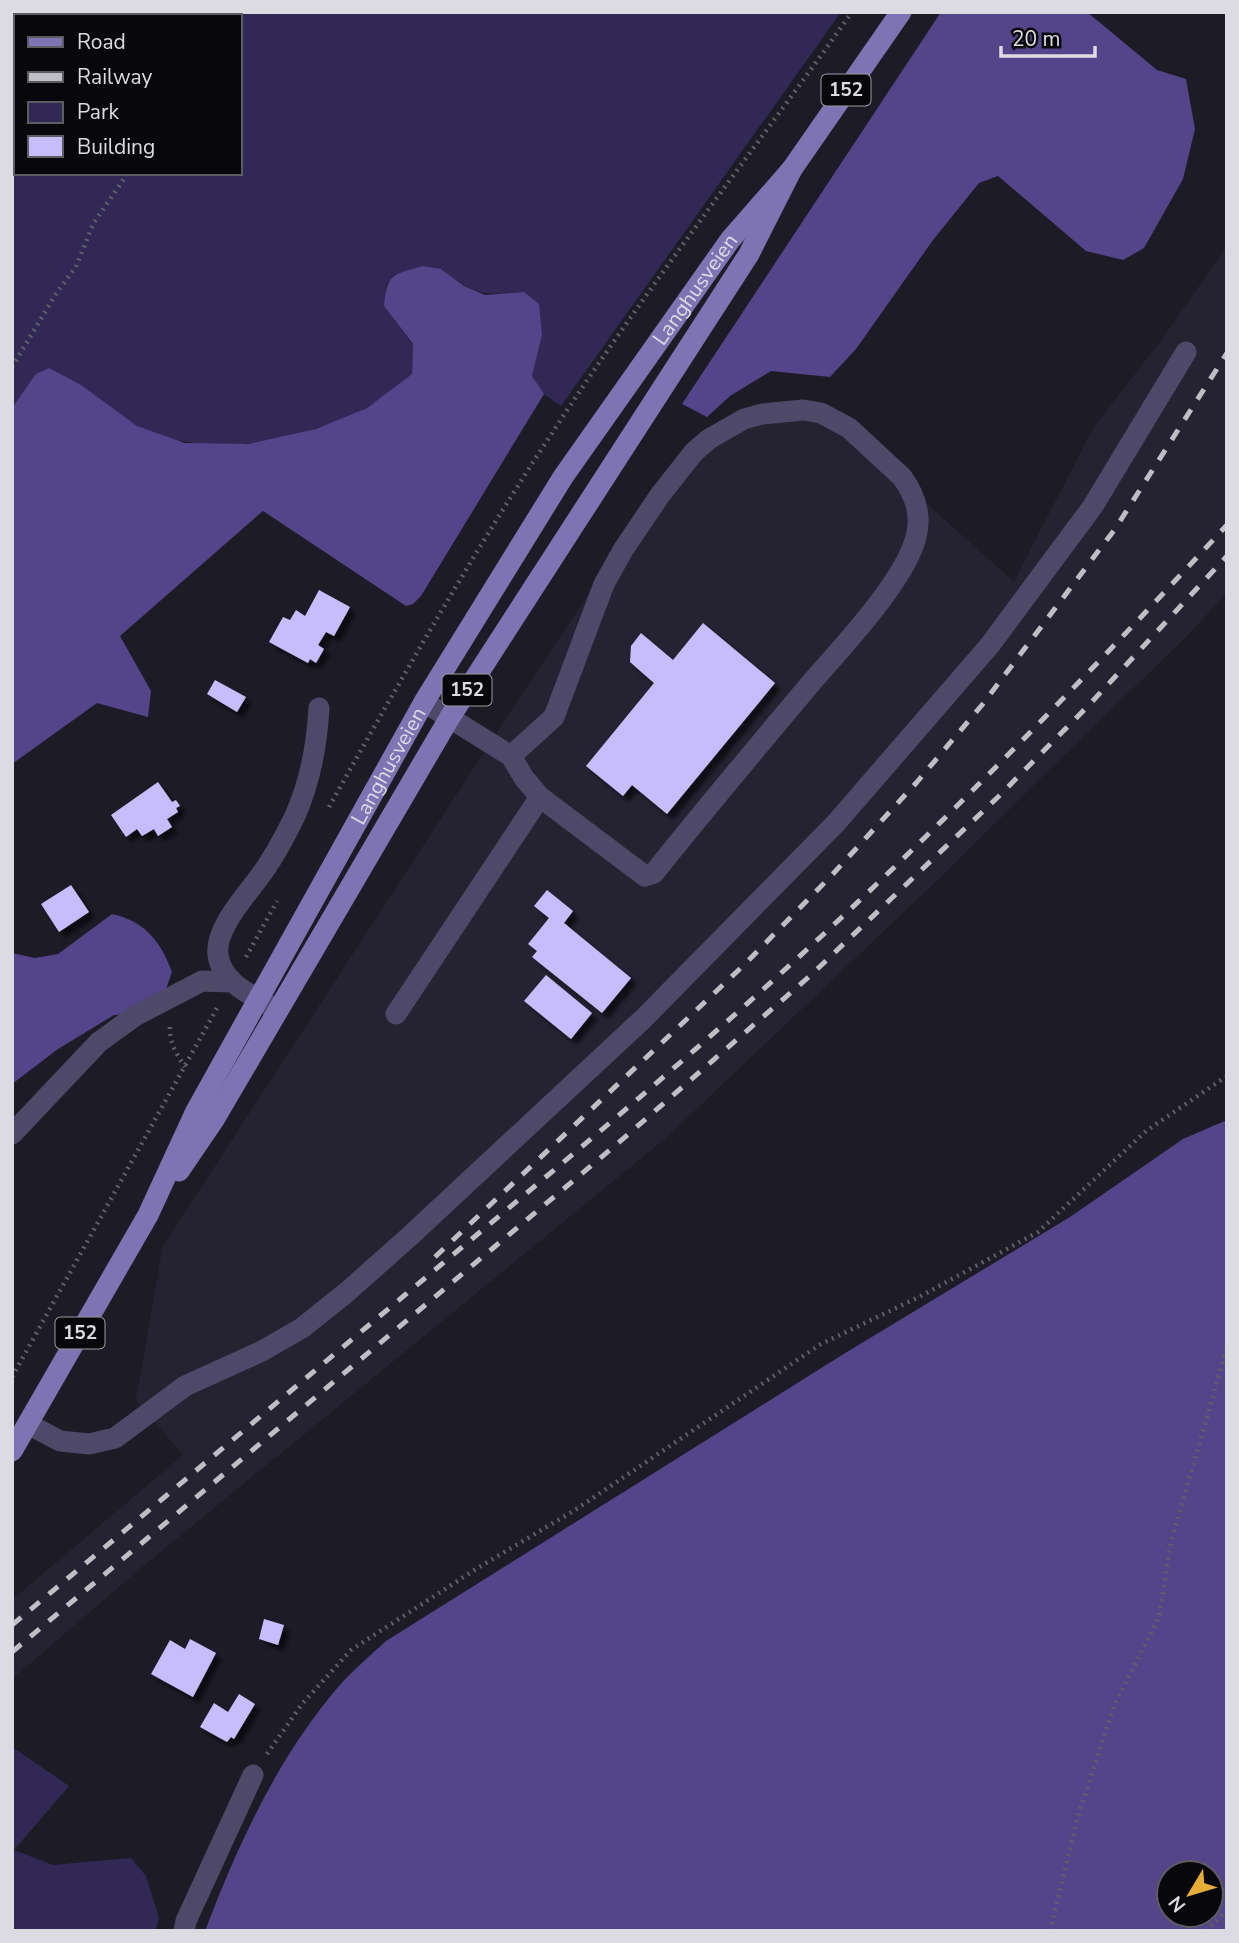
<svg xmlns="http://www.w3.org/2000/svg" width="1239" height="1943" font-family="'Nunito Sans',sans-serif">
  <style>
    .built { fill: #252332 }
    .green { fill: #322856; fill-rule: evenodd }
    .forest { fill: #54448a; fill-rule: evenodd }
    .building { fill: #c7bdfd; filter: url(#shadow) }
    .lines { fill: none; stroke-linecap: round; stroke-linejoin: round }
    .path { stroke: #605f68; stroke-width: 4.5; stroke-dasharray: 2 5; stroke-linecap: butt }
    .minor { stroke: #4e4968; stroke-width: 21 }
    .major { stroke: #7f74b3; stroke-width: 21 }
    .rail { stroke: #bfbec5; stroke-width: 5; stroke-dasharray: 12 12; stroke-linecap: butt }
    .labels { text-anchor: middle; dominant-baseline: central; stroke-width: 7; stroke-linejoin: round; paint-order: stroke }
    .shield { fill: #08070b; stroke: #9c9ba2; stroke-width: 2 }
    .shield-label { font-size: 19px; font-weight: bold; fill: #dcdbe2 }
    .street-label { font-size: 21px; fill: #dcdbe2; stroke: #08070b }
  </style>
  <defs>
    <filter id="shadow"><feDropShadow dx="6" dy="6" stdDeviation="2" flood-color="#0009"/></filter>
  </defs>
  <rect width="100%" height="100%" fill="#1d1c26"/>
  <path class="built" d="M1227 246V593L1184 639 1059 760 948 870 666 1138 148 1562 12 1679V1600L183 1455 136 1400 163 1246 492 740 649 503 724 418 771 401 808 408 846 431 1014 582 1093 428 1163 338Z"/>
  <path class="green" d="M12 12H841L561 406 544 394 532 376 542 335 524 292C480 295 477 296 441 269L394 275 386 285 384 306 413 345 412 374C397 385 381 400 364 409 297 442 207 461 137 426 117 416 99 399 81 385L12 408ZM16 16H240V173H16Z
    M12 1747 69 1786 14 1850 53 1865 131 1858 146 1876 159 1918 155 1931H12Z"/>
  <path class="forest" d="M941 12H1087L1157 70 1186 79 1195 129 1183 179 1144 248 1123 260 1086 251 998 176 979 183 933 240 856 349 830 377 771 371 730 396 707 417 682 404Z
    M423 266 441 269 464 286 485 295 524 292 539 304 542 335 532 376 544 394 421 596 413 604 406 606 263 511 120 636 151 691 148 717 97 703 12 764V408L36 374 49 368 81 385 137 426 185 443 248 444 316 429 367 408 412 374 413 344 384 306C387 272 393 275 423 266Z
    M112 914C145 921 161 942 172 972L158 1012 114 1015 58 1049 12 1084V953L35 958 58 954Z
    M1227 1120V1931H205C238 1844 278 1757 339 1686 353 1670 370 1656 386 1641L842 1355 1070 1217 1183 1139ZM1169 1873H1211V1915H1169Z"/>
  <path class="building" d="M319 590 350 607 334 636 326 632 318 645 324 649 316 663 310 659 308 663 269 642 283 617 290 620 296 610 305 616Z
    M703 623 775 683 667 814 632 785 623 796 586 766 654 683 630 662 631 646 641 633 673 660Z
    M215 680 246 697 237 712 207 694Z
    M158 782 172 802 176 800 180 806 176 808 178 812 167 819 172 827 158 836 154 829 142 836 137 829 126 837 111 815Z
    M71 885 89 912 59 932 41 904Z
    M547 890 573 911 564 923 631 978 602 1013 532 957 537 951 528 944 549 918 534 906Z
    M546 975 592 1013 571 1039 524 1001Z
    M264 1619 284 1625 278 1645 259 1639Z
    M190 1639 216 1653 193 1697 151 1674 170 1640 185 1649Z
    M239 1694 255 1704 234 1739 231 1737 227 1742 200 1727 214 1703 228 1712Z"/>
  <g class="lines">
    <path class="path" d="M225 16 227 12
      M12 367 57 292 76 267 93 224 128 173
      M329 807C402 677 477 546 560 421 652 281 755 149 852 12
      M246 957 277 901
      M170 1027C169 1042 177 1055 185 1067
      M12 1377 217 1008
      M267 1754 302 1704 351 1650 476 1569 575 1510 821 1344 919 1297 1038 1232 1146 1131 1227 1076
      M1050 1931 1078 1816 1114 1706 1159 1617 1171 1541 1227 1348
      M1206 1931 1227 1910"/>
    <path class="minor" d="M424 702 511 756 524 778 540 797 645 876 654 873C705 809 758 746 811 683 842 647 905 581 916 537 922 514 915 495 902 477L849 428 821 413 803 410 762 414 744 419 709 439 694 452 660 495 623 550 604 584 554 717 511 756
      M274 1008C252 995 222 984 218 955 214 925 255 887 269 863 279 848 287 832 295 816 310 782 317 744 319 708
      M396 1014 540 797
      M12 1134 99 1042 135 1016 202 981 232 982
      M28 1424 60 1441 89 1444 115 1438 185 1386 262 1351 302 1328 347 1292 410 1236 643 1019 836 823 990 645 1093 506 1186 352
      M184 1931 186 1921 253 1775"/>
    <g class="major">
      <path d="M179 1171 215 1118 450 717 749 254 792 169 901 12"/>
      <path id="s1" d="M12 1451 148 1215 196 1111 424 702 563 477 730 240 792 169"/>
    </g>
    <path class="rail" d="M435 1257 744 965 832 875 917 782 982 705 1115 529 1227 353
      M12 1625C164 1498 315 1370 467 1243 608 1125 749 1007 882 879 1001 765 1115 646 1227 525
      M12 1652 617 1144 811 975 998 797 1088 706 1227 556"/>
  </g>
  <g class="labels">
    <g class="shield">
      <rect x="821.5" y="74.5" width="49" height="31" rx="5"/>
      <rect x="442.5" y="674.5" width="49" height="31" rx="5"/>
      <rect x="55.5" y="1317.5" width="49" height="31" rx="5"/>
    </g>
    <g class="shield-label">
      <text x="846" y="90">152</text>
      <text x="467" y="690">152</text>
      <text x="80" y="1333">152</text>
    </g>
    <g class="street-label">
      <text stroke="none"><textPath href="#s1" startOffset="1349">Langhusveien</textPath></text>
      <text stroke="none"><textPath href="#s1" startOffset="782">Langhusveien</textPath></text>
    </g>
  </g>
  <rect width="1239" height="1943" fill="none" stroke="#dcdbe2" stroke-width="28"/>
  <rect x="14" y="14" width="228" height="161" fill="#08070b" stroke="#5d5c61" stroke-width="2"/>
  <rect x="28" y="37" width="35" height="10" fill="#7f74b3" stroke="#5d5c61" stroke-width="2"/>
  <text x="77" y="49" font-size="21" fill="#dcdbe2">Road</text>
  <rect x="28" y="72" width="35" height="10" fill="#bfbec5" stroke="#5d5c61" stroke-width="2"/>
  <text x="77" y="84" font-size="21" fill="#dcdbe2">Railway</text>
  <rect x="28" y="102" width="35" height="21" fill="#322856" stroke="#5d5c61" stroke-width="2"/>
  <text x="77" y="119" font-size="21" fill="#dcdbe2">Park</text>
  <rect x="28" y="136" width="35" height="21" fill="#c7bdfd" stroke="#5d5c61" stroke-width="2"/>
  <text x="77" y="154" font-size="21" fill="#dcdbe2">Building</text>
  <g transform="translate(1190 1894) rotate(232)"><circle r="33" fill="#08070b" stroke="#5d5c61" stroke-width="2"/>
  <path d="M0-5L12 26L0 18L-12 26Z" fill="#e6ad36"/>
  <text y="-10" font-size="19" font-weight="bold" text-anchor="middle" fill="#dcdbe2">N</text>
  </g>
  <path d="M1001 46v10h94v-10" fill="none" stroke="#dcdbe2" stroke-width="3.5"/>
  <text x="1012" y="46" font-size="21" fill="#dcdbe2" stroke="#08070b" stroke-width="5" paint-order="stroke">20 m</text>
</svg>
